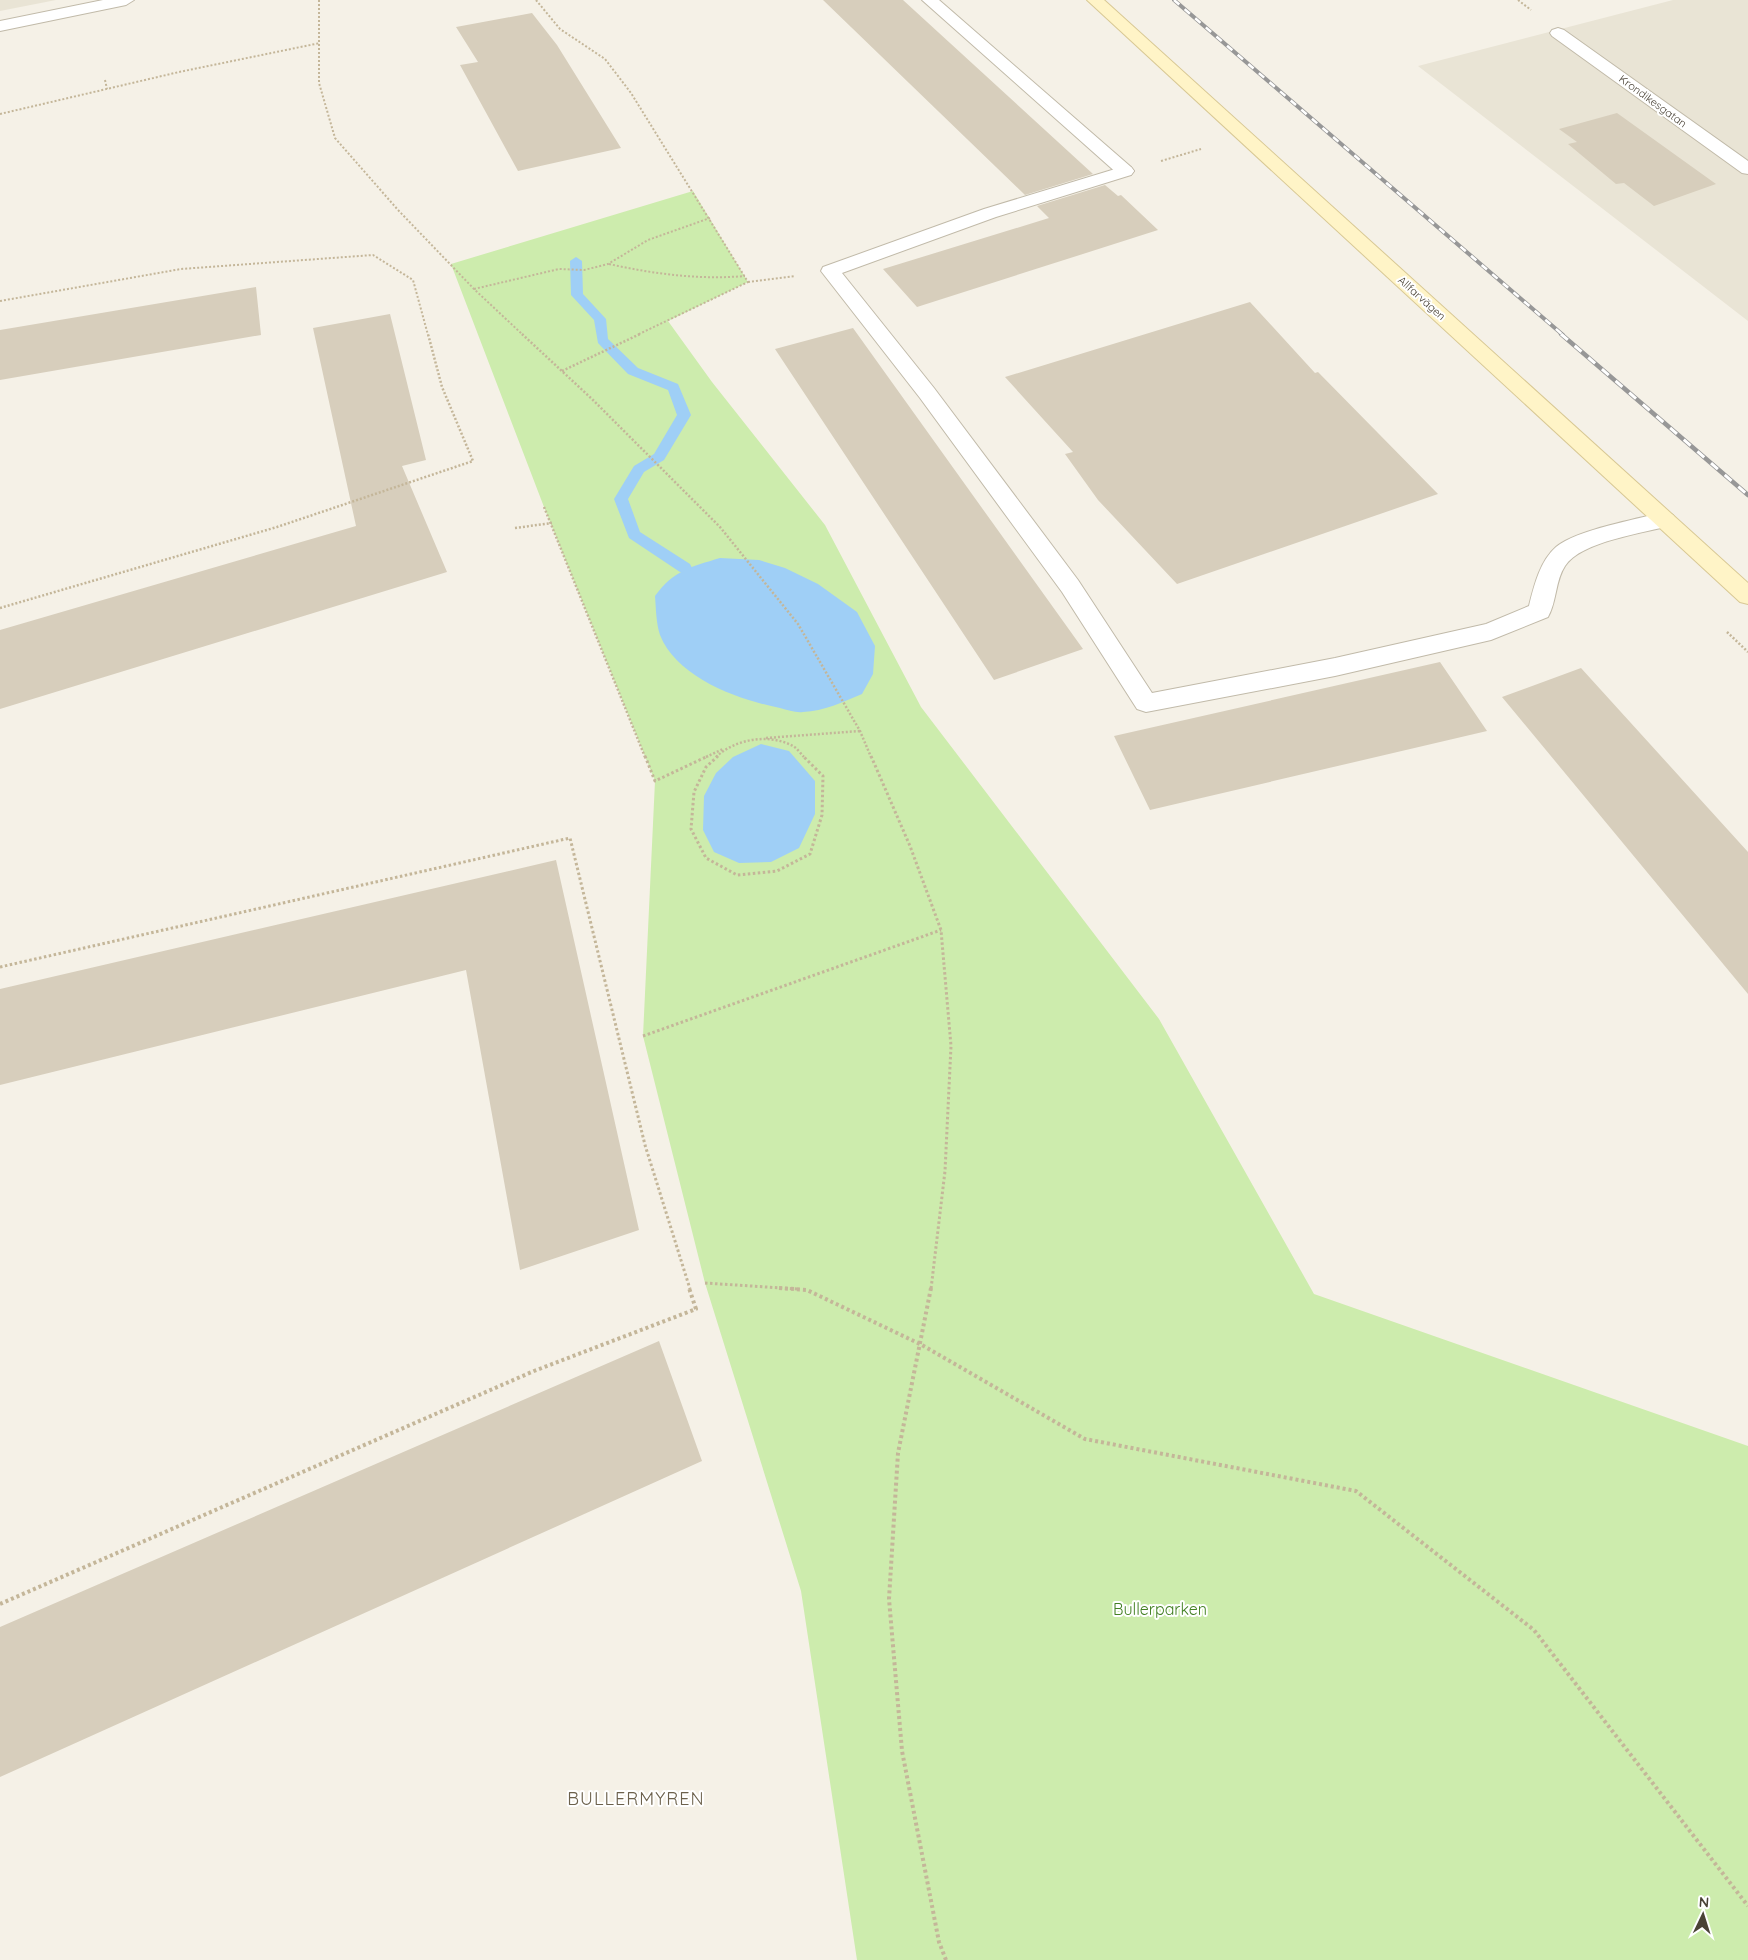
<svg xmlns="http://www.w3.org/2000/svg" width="1748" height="1960" font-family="Quicksand,sans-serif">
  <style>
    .residential { fill: #e9e4d5 }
    .green { fill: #cdecad }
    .water { fill: #9fcff6 }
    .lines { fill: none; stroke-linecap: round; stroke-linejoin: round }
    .stream { fill: #9fcff6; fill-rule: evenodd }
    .building { fill: #d7cebc }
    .lane-casing { stroke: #c1baa9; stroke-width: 2 }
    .street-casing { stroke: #c1baa9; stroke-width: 2 }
    .secondary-casing { stroke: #d8c894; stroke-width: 2 }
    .path-far3 { stroke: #c4b699; stroke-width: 2; stroke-dasharray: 2 2; stroke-linecap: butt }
    .path-far2 { stroke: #c4b699; stroke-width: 2.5; stroke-dasharray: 2 2; stroke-linecap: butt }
    .path-far1 { stroke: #c4b699; stroke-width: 3; stroke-dasharray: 2.5 2.5; stroke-linecap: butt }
    .path { stroke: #c4b699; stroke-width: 4; stroke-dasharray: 3 3; stroke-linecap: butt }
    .lane { fill: #fff; fill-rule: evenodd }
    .street { fill: #fff; fill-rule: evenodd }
    .secondary { fill: #fff4c7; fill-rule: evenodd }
    .rail-far1-casing { stroke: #979797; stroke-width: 4 }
    .rail-casing { stroke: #979797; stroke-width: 4.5 }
    .rail-far1 { stroke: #fff; stroke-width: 2.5; stroke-dasharray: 7; stroke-linecap: butt }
    .rail { stroke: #fff; stroke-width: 3; stroke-dasharray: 9; stroke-linecap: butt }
    .labels { text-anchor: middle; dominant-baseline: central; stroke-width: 4; stroke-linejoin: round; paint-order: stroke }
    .far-street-label { font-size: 11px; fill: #494236; stroke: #fff }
    .near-park-label { font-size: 16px; fill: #438024; stroke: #fff }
    .near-neighbourhood-label { font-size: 18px; letter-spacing: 1px; fill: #6c614c; stroke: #fff }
  </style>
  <rect width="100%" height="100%" fill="#f5f1e7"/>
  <path class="residential" d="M0 0H56L0 11Z
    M1673 0H1748V321L1418 66Z"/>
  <path class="green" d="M693 191 748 282 668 321 712 382 825 525 921 707 1159 1019 1314 1294 1748 1446V1960H857L801 1591 705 1283 643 1036 655 781 544 507 451 264Z"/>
  <path class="water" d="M720 558 759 560 785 568 818 584 857 612 875 646 873 674 862 694C843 702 824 711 803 712 796 713 788 710 780 708 739 700 677 678 660 635 656 623 656 608 655 596 674 570 691 567 720 558Z
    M761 744 789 751 815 781V814L799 848 771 862 739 863 714 852 703 830 704 796 716 773 733 757Z"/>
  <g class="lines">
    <path class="stream" d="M576 257 582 261 583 294 606 319 608 339 638 368 678 384 691 415 664 460 644 472 628 499 640 532 690 564 692 568 690 572H680L629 538 614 499 634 466 654 454 677 415 668 390 628 374 598 343 594 320 571 295 570 261Z"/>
  </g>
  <path class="building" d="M823 0H903L1093 174 1025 195Z
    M532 13 557 45 621 148 518 171 460 65 478 62 456 27Z
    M1617 113 1716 184 1654 206 1624 183 1616 184 1568 144 1577 142 1559 129Z
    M1105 185 1118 196 1121 195 1158 230 917 307 883 269 1049 218 1037 206Z
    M256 287 261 335 0 380V330Z
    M1250 302 1315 373 1318 372 1438 494 1177 584 1098 500 1065 454 1073 452 1005 377Z
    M390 314 426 460 402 466 447 572 0 709V630L356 526 313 328Z
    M853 328 1083 649 994 680 775 349Z
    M1440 662 1487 731 1150 810 1114 736Z
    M1581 668 1748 852V994L1502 697Z
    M556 860 639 1230 520 1270 466 970 0 1085V989Z
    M659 1341 702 1461 0 1777V1627Z"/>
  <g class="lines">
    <g class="lane-casing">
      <path id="lane" d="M1125 166 1131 167 1134 171 1131 175 996 217 842 273 934 388 1078 580 1152 693 1335 658 1486 624 1529 606C1534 586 1540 561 1556 547 1576 530 1638 519 1665 512L1673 515 1676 520 1673 525C1645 533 1581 541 1565 566 1555 581 1557 601 1548 617L1491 640 1335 676 1146 712 1137 709 1062 592 920 398 821 271 823 267 984 209Z"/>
    </g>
    <g class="street-casing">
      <path id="street" d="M103 0H134L126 5 0 31V21Z
        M922 0H939L1131 167 1134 171 1131 175H1119Z
        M1558 28 1564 30 1748 161V174L1742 173 1552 36 1550 33 1552 30Z"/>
    </g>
    <g class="secondary-casing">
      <path id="secondary" d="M1087 0H1104L1748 583V604L1740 602Z"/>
    </g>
    <path class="path-far3" d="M319 0V83L335 138 398 210 474 289 523 335
      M536 0 560 29 605 59 631 93 748 282 637 335
      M1518 0 1531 10
      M105 80 107 89
      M0 114 179 72 320 43
      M1161 161 1201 149
      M609 264C654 274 699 280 745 276
      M748 282 795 276
      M474 289 559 269 584 270 608 264 648 240 710 218
      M0 301 181 269 373 255 413 280 428 335"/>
    <path class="path-far2" d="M522 334 592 399 720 527 798 624 860 731 871 757
      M562 371 640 334
      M544 507 645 757
      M515 528 552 523
      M0 608 277 527 473 461 442 387 428 334
      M1727 632 1748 652
      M766 738 860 731
      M706 757 723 749
      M716 757C735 739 769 733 793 746 797 748 801 754 804 757"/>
    <path class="path-far1" d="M645 756 655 781 708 756
      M718 756 706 767 694 792 691 829 706 858 737 875 777 871 810 854 822 815 823 776 803 756
      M871 756 910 846 941 930 951 1046 945 1171 931 1289
      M0 967 570 838 645 1145 690 1289
      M643 1036 941 930
      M705 1283 797 1289"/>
    <path class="path" d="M779 1288 807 1290 920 1344 1085 1439 1356 1491 1534 1630 1748 1906
      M931 1288 898 1453 889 1599 902 1751 939 1942 946 1960
      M0 1604 534 1371 696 1309 689 1288"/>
    <use href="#lane" class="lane"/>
    <use href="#street" class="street"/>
    <use href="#secondary" class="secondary"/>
    <g class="rail-far1-casing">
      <path id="rail-far1" d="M1174 0 1563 335"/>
    </g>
    <g class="rail-casing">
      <path id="rail" d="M1561 334 1748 495"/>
    </g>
    <use href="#rail-far1" class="rail-far1"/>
    <use href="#rail" class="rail"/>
  </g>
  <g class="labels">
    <g class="far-street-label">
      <text transform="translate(1653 101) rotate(36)">Krondikesgatan</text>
      <text transform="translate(1422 298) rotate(42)">Allfarvägen</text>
    </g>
    <g class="near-park-label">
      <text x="1160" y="1609">Bullerparken</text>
    </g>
    <g class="near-neighbourhood-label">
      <text x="636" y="1798">BULLERMYREN</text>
    </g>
  </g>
  <g transform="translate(1703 1915) rotate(4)" stroke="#ffffff" stroke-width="4" paint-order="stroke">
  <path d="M0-4L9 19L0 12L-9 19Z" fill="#494236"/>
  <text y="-8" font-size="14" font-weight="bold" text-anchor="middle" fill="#494236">N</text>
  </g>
</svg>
